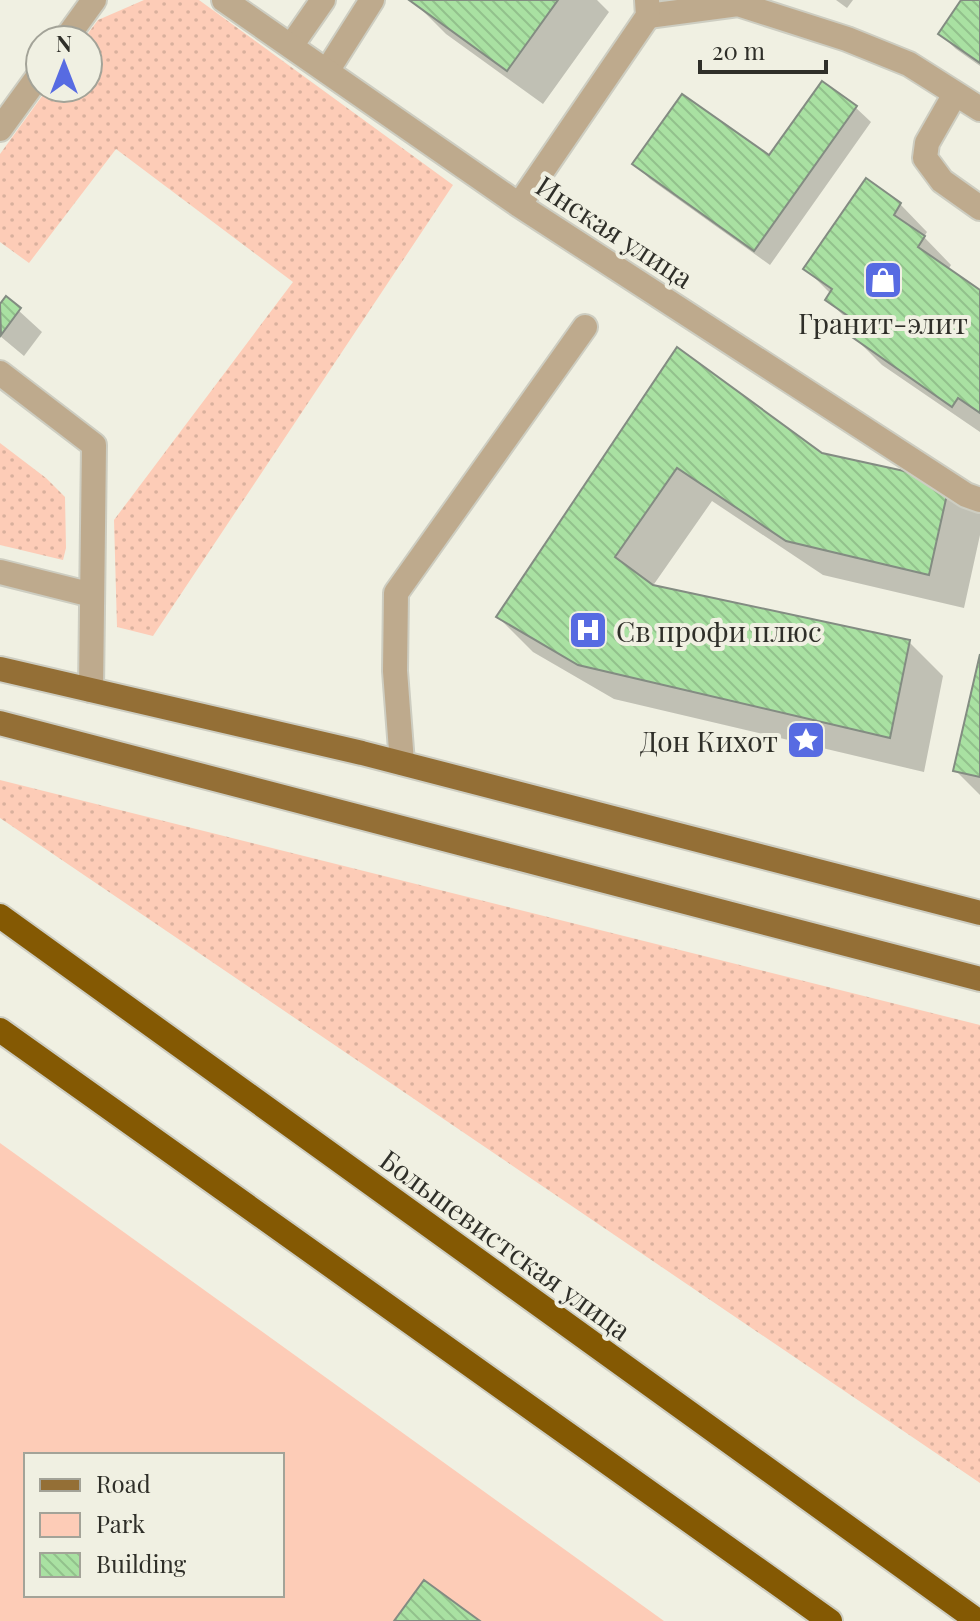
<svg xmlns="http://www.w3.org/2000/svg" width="980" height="1621" font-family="'Playfair Display',serif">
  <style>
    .grass { fill: url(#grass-dots) }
    .green { fill: #fdccb7; fill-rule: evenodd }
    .shadow { fill: #0003 }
    .building { fill: url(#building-back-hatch); stroke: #838c82; stroke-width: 2 }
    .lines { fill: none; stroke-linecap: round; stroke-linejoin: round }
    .lane-casing { stroke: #cdcdc1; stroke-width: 28 }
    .street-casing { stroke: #cdcdc1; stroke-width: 28 }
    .primary-casing { stroke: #cdcdc1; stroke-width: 28 }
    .highway-casing { stroke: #cdcdc1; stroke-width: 28 }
    .lane { stroke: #beaa8d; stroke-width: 24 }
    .street { stroke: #beaa8d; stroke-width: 24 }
    .primary { stroke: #946f36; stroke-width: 24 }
    .highway { stroke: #845903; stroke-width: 24 }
    .labels { text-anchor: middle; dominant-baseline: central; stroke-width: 8; stroke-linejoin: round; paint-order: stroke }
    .street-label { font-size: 28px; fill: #2f2f29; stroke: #f0f0e2 }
    .poi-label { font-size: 28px; fill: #2f2f29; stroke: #f0f0e2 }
  </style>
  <defs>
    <pattern id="grass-dots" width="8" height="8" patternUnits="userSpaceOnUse" patternTransform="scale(2)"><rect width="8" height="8" fill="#fdccb7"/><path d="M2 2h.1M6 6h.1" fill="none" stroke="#d9b09d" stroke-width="1.8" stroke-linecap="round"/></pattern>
    <pattern id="building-back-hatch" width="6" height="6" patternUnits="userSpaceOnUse" patternTransform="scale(2)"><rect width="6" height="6" fill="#a9e1a2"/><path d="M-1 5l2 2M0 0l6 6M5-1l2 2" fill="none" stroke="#92c18c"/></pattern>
  </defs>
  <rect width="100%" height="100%" fill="#f0f0e2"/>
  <path class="grass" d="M144 0H199L453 185 153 636 117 627 114 520 293 282 116 149 29 263 0 242V154L48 88H88V40H83L98 20Z
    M0 443 46 478 65 497 66 548 63 560 0 545Z
    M0 780 980 1025V1483L0 818Z"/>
  <path class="green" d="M0 1143 664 1621H0ZM26 1455H282V1595H26Z"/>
  <path class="shadow" d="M412 0H597L609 12 543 104 446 34Z
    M836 0H853L847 8Z
    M964 0H980V66L956 49 940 34Z
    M855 107 871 122 770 265 650 179 635 164 770 158Z
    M900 204 927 232 924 237 951 265 948 270 980 293V432L882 365 854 337 859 330 827 300 831 294 806 269Z
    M6 299 42 332 24 356 0 336V307Z
    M677 350 821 455 949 482 980 513V535L964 608 823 575 712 501 652 587 909 642 943 676 924 772 614 699 533 652 498 617Z
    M980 663V795L955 770Z"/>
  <path class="building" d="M409 0H558L507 71Z
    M961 0H980V63L938 34Z
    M822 81 857 106 754 251 632 164 682 94 769 155Z
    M866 178 901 203 894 215 925 236 918 247 980 290V413L958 398 952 407 852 337 861 325 825 300 832 289 803 269Z
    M6 296 21 308 1 335 0 304Z
    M677 347 822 453 950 481 929 575 786 541 677 468 615 557 653 585 910 640 890 738 578 665 496 617Z
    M980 654V777L953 771Z
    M424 1580 480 1621H394Z"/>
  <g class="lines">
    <g class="lane-casing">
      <path id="lane" d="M648 16 738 4 847 39 909 64 980 109
        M65 40 94 0
        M291 46 323 0
        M327 71 372 0
        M955 94 927 143 925 158 942 181 980 208
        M0 129 40 74
        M0 373 94 445 91 690
        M0 572 92 595
        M402 763 395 671 396 593 585 327"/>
    </g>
    <g class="street-casing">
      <path id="street" d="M224 0 519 205 966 495 980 500
        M519 205 648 16 647 0"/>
    </g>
    <g class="primary-casing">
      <path id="primary" d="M0 669 362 753 980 913
        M0 723 980 979"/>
    </g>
    <g class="highway-casing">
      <path id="highway" d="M0 916 978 1621
        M0 1030 830 1621"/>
    </g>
    <use href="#lane" class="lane"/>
    <use href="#street" class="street"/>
    <use href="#primary" class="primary"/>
    <use href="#highway" class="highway"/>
  </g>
  <defs>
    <g id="shop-square" transform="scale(2)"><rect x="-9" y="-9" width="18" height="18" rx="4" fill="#576be2" stroke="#f0f0e2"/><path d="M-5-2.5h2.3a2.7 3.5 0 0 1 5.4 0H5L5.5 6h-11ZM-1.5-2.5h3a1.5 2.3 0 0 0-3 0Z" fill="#fff"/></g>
    <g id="hospital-square" transform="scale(2)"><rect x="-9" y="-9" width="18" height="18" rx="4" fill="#576be2" stroke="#f0f0e2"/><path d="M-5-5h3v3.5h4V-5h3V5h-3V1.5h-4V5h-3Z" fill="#fff"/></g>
    <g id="sight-square" transform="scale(2)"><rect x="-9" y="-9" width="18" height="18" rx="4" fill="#576be2" stroke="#f0f0e2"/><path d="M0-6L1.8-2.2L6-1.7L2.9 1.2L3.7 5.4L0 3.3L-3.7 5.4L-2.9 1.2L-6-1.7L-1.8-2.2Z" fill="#fff"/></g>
  </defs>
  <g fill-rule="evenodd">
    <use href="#shop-square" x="883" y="280"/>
    <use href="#hospital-square" x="588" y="630"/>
    <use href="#sight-square" x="806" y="740"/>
  </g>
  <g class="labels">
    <g class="street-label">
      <text transform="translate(615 231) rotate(33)">Инская улица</text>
      <text transform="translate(506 1244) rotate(36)">Большевистская улица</text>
    </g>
    <g class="poi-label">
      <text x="883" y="322">Гранит-элит</text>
      <text x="616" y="630" text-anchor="start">Св профи плюс</text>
      <text x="778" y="740" text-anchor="end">Дон Кихот</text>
    </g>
  </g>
  <rect x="24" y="1453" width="260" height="144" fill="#f0f0e2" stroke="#a3a398" stroke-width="2"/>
  <rect x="40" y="1479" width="40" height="12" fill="#946f36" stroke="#a3a398" stroke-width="2"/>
  <text x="96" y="1493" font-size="24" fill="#2f2f29">Road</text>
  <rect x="40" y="1513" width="40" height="24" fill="#fdccb7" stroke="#a3a398" stroke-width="2"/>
  <text x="96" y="1533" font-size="24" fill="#2f2f29">Park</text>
  <rect x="40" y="1553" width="40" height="24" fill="url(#building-back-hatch)" stroke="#a3a398" stroke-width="2"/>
  <text x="96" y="1573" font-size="24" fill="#2f2f29">Building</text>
  <g transform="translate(64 64)"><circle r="38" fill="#f0f0e2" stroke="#a3a398" stroke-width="2"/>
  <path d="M0-6L14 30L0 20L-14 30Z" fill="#576be2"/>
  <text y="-12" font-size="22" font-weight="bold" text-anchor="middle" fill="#2f2f29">N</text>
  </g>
  <path d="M700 60v12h126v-12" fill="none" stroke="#2f2f29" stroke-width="4"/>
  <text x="712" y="60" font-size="24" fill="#2f2f29" stroke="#f0f0e2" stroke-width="6" paint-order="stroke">20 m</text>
</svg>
